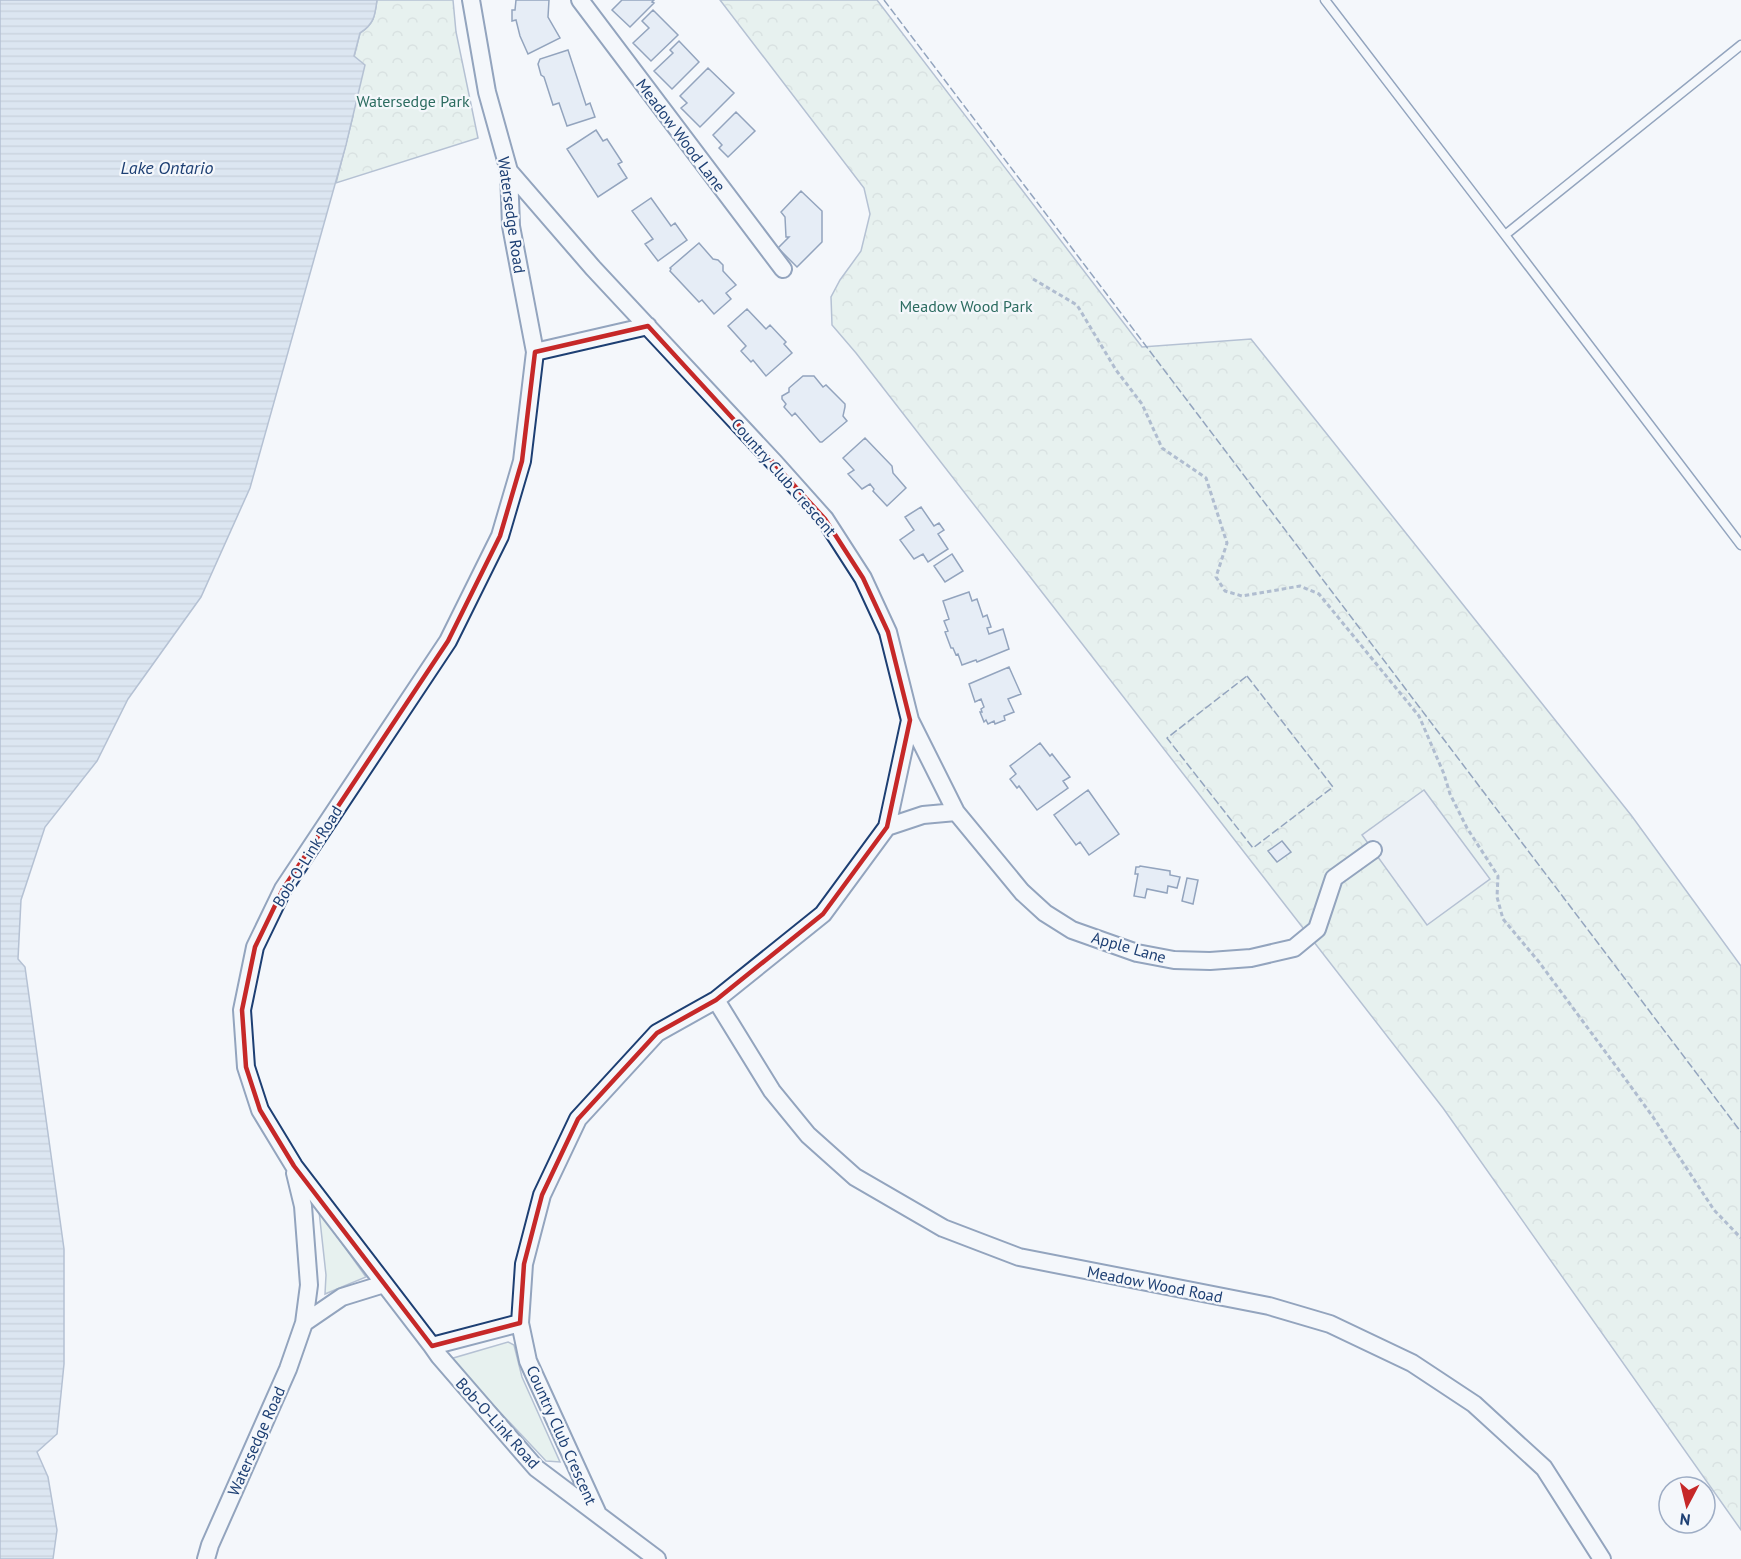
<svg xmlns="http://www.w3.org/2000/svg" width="1741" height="1559" font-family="'PT Sans',sans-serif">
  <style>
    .grass { fill: #d7e8df; stroke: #687fa3; stroke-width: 1.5 }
    .forest { fill: url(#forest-crowns); stroke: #687fa3; stroke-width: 1.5 }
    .parking { fill: #e3e8f0; stroke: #687fa3; stroke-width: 1.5 }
    .water { fill: url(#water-rules); stroke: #687fa3; stroke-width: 1.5 }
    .building { fill: #d5e0f0; stroke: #1d3f73; stroke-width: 1.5 }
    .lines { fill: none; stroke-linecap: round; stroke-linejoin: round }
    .lane-casing { stroke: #1d3f73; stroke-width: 11 }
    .street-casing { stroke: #1d3f73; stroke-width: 20 }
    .path { stroke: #5e769c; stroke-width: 3; stroke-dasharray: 4.5 3; stroke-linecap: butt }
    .lane { stroke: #f4f7fb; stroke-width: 8 }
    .street { stroke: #f4f7fb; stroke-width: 16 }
    .fence { stroke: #1d3f73; stroke-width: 1.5; stroke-dasharray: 8 3; stroke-linecap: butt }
    .marked { fill: none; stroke: #c62828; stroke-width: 4.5; stroke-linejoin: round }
    .labels { text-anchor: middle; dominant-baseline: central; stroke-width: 4.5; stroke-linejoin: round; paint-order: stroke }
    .park-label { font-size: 16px; fill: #2c6c60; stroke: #f4f7fb }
    .street-label { font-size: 16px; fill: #1d3f73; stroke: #f4f7fb }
    .water-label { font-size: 18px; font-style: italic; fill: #1d3f73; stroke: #f4f7fb }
  </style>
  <defs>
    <pattern id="forest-crowns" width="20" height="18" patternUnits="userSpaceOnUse" patternTransform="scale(1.5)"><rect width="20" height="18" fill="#d7e8df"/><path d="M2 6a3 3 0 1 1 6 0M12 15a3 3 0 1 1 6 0" fill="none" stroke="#b8c8c3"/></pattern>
    <pattern id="water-rules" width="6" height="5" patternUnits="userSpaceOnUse" patternTransform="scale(1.5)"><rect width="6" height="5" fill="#bed0e5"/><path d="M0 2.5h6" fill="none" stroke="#9aaabe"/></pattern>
  </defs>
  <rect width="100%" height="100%" fill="#f4f7fb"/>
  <path class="grass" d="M319 1211 366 1277 325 1294 326 1275Z
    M508 1342 514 1345 522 1377 560 1462 546 1461 450 1359Z"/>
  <path class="forest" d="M377 0H453L456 32 478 138 336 183 353 116 354 57 360 33C374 24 375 16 377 0Z
    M720 0H877L1142 347 1251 339 1631 815 1741 966V1530L1443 1108 856 353 832 325 831 297 840 280 861 251 870 214 864 188Z"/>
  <path class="parking" d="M1424 790 1490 879 1427 925 1362 835Z"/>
  <path class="water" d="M0 0H377C375 16 374 24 360 33L354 56 365 65 346 145 250 488 201 597 128 699 97 761 45 827 21 900 18 959 25 967 64 1249V1364L57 1434 37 1452 48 1477 57 1530 53 1559H0Z"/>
  <path class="building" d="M516 0H549L548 17 560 38 528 54 520 36 516 20 512 21V10H515Z
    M622 0H654L652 2 654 3 630 27 612 10Z
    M653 10 678 35 651 61 633 43 649 28 642 21Z
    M679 41 699 62 672 89 654 71 673 53 670 50Z
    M568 50 586 105 590 103 595 117 567 126 559 103 553 105 544 77 541 75 538 64 540 59Z
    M708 68 734 93 700 127 681 108 687 103 680 96Z
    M736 112 755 131 728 157 719 148 722 145 713 135Z
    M596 130 603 141 607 139 622 162 618 164 627 178 598 197 567 149Z
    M801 191 822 211V242L797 267 778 248 789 237H786L785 217 781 212Z
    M651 198 671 226 675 223 687 240 658 261 645 244 653 239 632 211Z
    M699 243 713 259 718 260 723 265V271L736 285 726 293 731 299 714 314 702 300 699 302 670 271 671 269 670 268Z
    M747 309 766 329 770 325 786 342 784 344 792 353 766 376 753 360 751 362 741 351 746 346 728 326Z
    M803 376H814L823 387 826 385 845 404V407L843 416 847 421 822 442H820L795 413 792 416 784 407 786 404 782 399V396L789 392V388Z
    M865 438 892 466 893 473 906 488 887 506 873 491 874 489 870 484 862 489 848 474 854 470 843 458Z
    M921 507 934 526 939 523 944 530 938 534 948 549 928 562 923 554 914 559 900 540 914 530 905 517Z
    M952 554 963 571 945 582 934 566Z
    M969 592 972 601 977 599 983 617 987 615 991 627 987 628 989 634 1003 629 1009 649 977 662 976 660 962 665 958 654 956 655 953 648H951L945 632 948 631 944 621 949 619 943 601Z
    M1009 667 1021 694 1008 699 1014 712 1004 716 1005 720 995 724 994 721 988 724 986 720 984 722 980 712H982L981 709 984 707 981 699 975 702 969 684Z
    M1040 743 1050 756 1052 754 1070 777 1063 781 1068 788 1037 810 1019 786 1017 788 1010 779 1016 774 1010 766Z
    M1088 790 1119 834 1089 855 1080 842 1076 845 1054 815Z
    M1282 841 1291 852 1277 862 1268 851Z
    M1140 866 1170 871V875L1180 877 1177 888 1168 886 1167 893 1147 889 1145 898 1134 896 1138 874H1135L1136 867H1139Z
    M1187 878 1198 880 1193 904 1182 901Z"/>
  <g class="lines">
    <g class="lane-casing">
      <path id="lane" d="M1325 0 1505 235 1741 45
        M1505 235 1741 545"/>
    </g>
    <g class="street-casing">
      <path id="street" d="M471 0 487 92 509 171 511 226 535 352 522 461 500 536 448 641 283 889 255 947 242 1010 246 1067 260 1110 294 1166 432 1346 439 1356 536 1468 657 1559
        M580 0 783 269
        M509 171 593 268 775 463 825 519 863 578 888 632 910 720 887 827 823 914 716 1000 657 1033 578 1119 542 1195 524 1264 520 1323 528 1361 597 1512
        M535 352 648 326
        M910 720 956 812 1022 892 1045 913 1072 930 1137 953 1174 960 1210 961 1251 958 1294 948 1317 929 1334 878 1373 850
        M887 827 923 815 956 812
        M716 1000 772 1091 808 1135 855 1177 943 1228 1019 1257 1269 1306 1330 1324 1412 1363 1474 1404 1544 1468 1602 1559
        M304 1323 342 1297 384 1284
        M432 1346 520 1323
        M206 1559 210 1545 288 1369 304 1323 309 1285 303 1206 295 1173"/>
    </g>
    <path class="path" d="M1033 279 1077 305 1116 370 1142 404 1162 448 1206 478 1227 543 1216 577 1225 591 1242 596 1300 586 1319 594 1419 716 1444 774 1450 794 1467 828 1498 876 1497 897 1503 919 1539 962 1621 1073 1653 1117 1714 1210 1741 1238"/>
    <use href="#lane" class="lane"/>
    <use href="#street" class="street"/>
    <path class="fence" d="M884 0 1741 1132
      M1247 676 1333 787 1253 848 1167 738Z"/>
  </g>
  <path d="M0 0H1741V1559H0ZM648 326 825 519 863 578 888 632 910 720 887 827 823 914 716 1000 657 1033 578 1119 542 1195 524 1264 520 1323 432 1346 294 1166 260 1110 246 1067 242 1010 255 947 283 889 448 641 500 536 522 461 535 352Z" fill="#f4f7fb" fill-opacity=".55" fill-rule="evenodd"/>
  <path class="marked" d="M648 326 825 519 863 578 888 632 910 720 887 827 823 914 716 1000 657 1033 578 1119 542 1195 524 1264 520 1323 432 1346 294 1166 260 1110 246 1067 242 1010 255 947 283 889 448 641 500 536 522 461 535 352Z"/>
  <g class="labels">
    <g class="park-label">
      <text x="413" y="101">Watersedge Park</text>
      <text x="966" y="306">Meadow Wood Park</text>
    </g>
    <g class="street-label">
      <text transform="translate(681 135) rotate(53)">Meadow Wood Lane</text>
      <text transform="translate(512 215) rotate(82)">Watersedge Road</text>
      <text transform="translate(784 477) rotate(49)">Country Club Crescent</text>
      <text transform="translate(307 856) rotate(-58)">Bob-O-Link Road</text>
      <text transform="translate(1129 947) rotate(16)">Apple Lane</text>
      <text transform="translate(1155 1284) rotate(11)">Meadow Wood Road</text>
      <text transform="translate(498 1423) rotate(48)">Bob-O-Link Road</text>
      <text transform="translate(562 1435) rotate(66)">Country Club Crescent</text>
      <text transform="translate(256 1441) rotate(-66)">Watersedge Road</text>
    </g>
    <g class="water-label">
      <text x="167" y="167">Lake Ontario</text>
    </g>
  </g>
  <g transform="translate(1687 1505) rotate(187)"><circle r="28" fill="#f4f7fb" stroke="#9eadc5" stroke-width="1.5"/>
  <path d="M0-4.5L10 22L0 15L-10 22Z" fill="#c62828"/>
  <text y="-9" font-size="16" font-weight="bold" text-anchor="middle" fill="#1d3f73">N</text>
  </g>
</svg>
